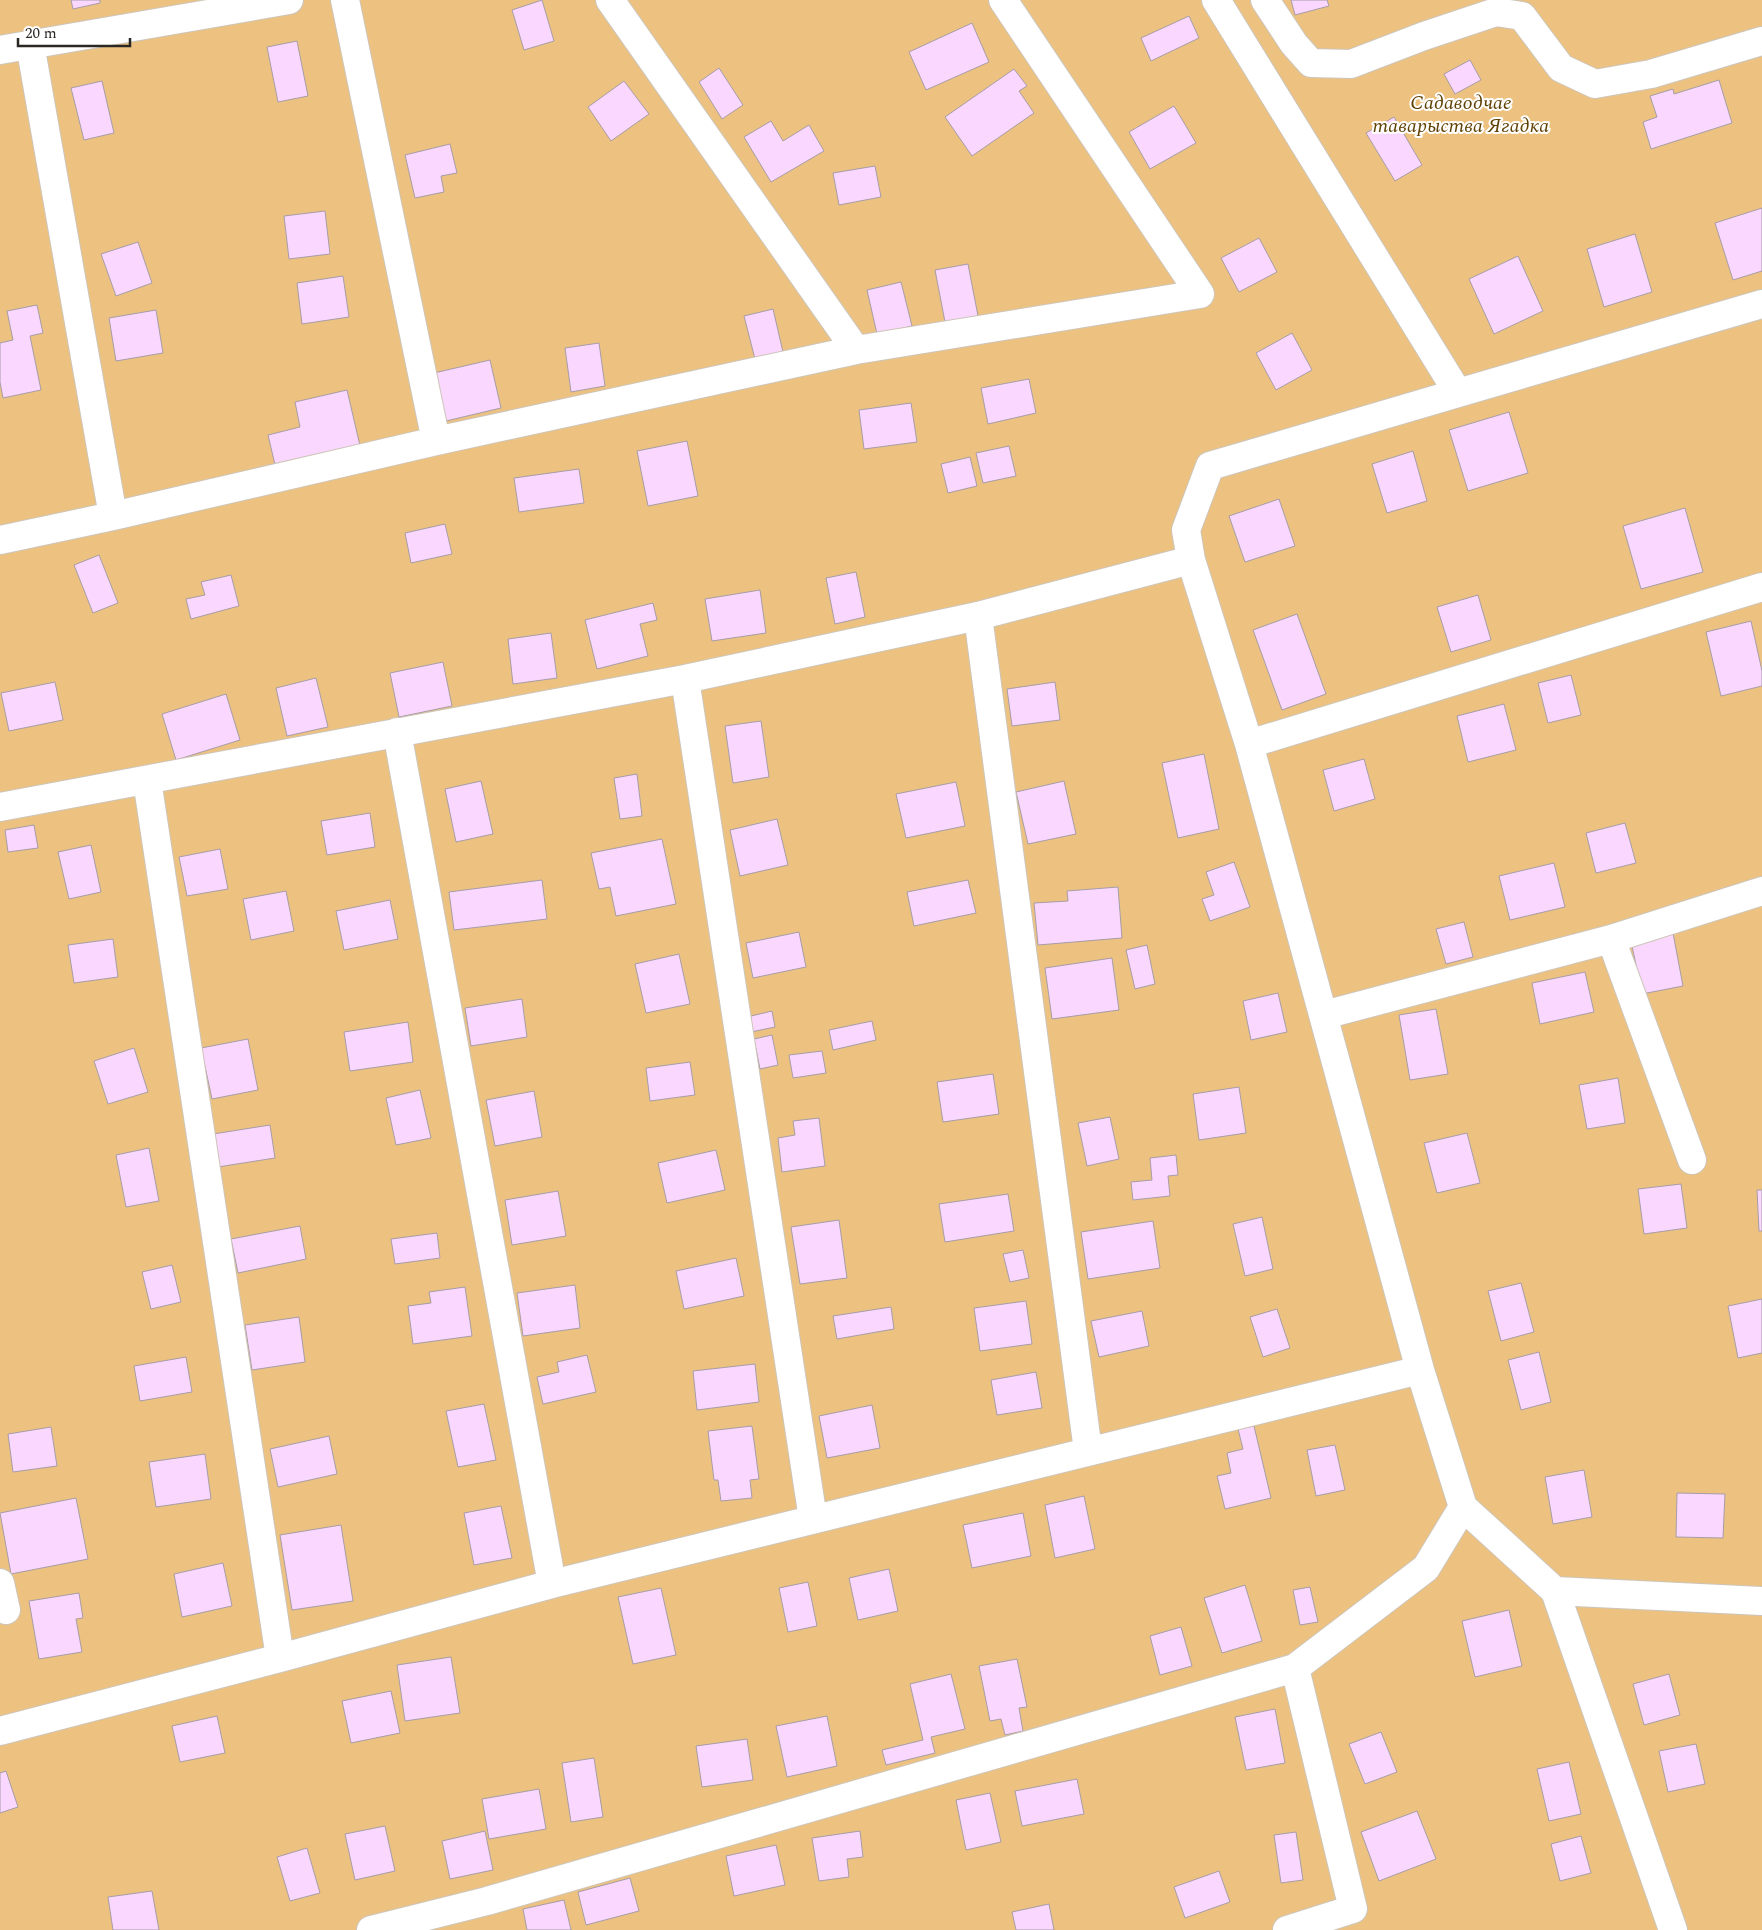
<svg xmlns="http://www.w3.org/2000/svg" width="1762" height="1930" font-family="Spectral,serif">
  <style>
    .green { fill: #edc280 }
    .building { fill: #fad7fe; stroke: #a69da7 }
    .lines { fill: none; stroke-linecap: round; stroke-linejoin: round }
    .minor-casing { stroke: #cdc5b9; stroke-width: 30 }
    .minor { stroke: #fff; stroke-width: 28 }
    .labels { text-anchor: middle; dominant-baseline: central; stroke-width: 4; stroke-linejoin: round; paint-order: stroke }
    .park-label { font-size: 20px; font-style: italic; fill: #604104; stroke: #fff }
  </style>
  <rect width="100%" height="100%" fill="#fffaf3"/>
  <path class="green" d="M0 0H1762V1930H0Z"/>
  <path class="building" d="M71 0H100V3L73 9Z
    M542 0 554 41 524 50 512 10Z
    M1291 0H1327L1329 6 1295 15Z
    M1189 16 1199 38 1151 61 1141 38Z
    M972 23 989 62 926 90 909 52Z
    M297 41 308 96 278 102 267 47Z
    M1470 60 1481 80 1455 94 1444 74Z
    M719 68 743 105 722 119 699 82Z
    M1014 69 1027 86 1019 91 1034 113 972 156 945 117Z
    M1719 80 1732 123 1651 149 1643 122 1657 117 1650 96 1673 89 1674 94Z
    M102 81 114 133 84 140 71 88Z
    M624 81 649 114 611 141 588 107Z
    M1174 106 1196 143 1150 169 1129 132Z
    M1394 117 1422 165 1395 181 1366 133Z
    M771 121 783 141 809 125 824 151 771 182 744 137Z
    M450 144 457 173 441 176 444 192 415 198 405 155Z
    M875 166 881 197 839 205 833 173Z
    M1762 208V271L1733 280 1715 223Z
    M325 211 330 254 289 259 284 216Z
    M1635 234 1652 292 1604 307 1587 249Z
    M1259 238 1277 272 1239 292 1221 258Z
    M138 242 152 283 116 296 101 254Z
    M1518 256 1543 311 1494 334 1469 279Z
    M968 264 978 316 945 322 935 270Z
    M343 276 349 317 302 324 297 283Z
    M901 282 912 326 877 334 867 290Z
    M37 305 43 333 30 336 41 390 3 398 0 382V343L13 340 7 311Z
    M773 309 783 352 755 359 744 316Z
    M156 310 163 353 116 361 109 318Z
    M1292 333 1312 370 1276 390 1256 353Z
    M599 343 605 386 571 392 565 348Z
    M490 360 501 408 446 421 434 373Z
    M1029 379 1036 413 988 424 981 388Z
    M347 390 361 450 276 469 268 435 300 427 295 402Z
    M911 403 917 442 864 449 859 410Z
    M1509 412 1528 473 1468 491 1449 430Z
    M687 441 698 496 648 506 637 451Z
    M1009 446 1016 476 983 483 976 453Z
    M1413 451 1427 501 1387 513 1372 464Z
    M970 457 977 486 948 493 941 464Z
    M579 469 584 503 519 512 514 478Z
    M1279 499 1295 546 1245 562 1229 516Z
    M1685 508 1703 572 1641 589 1623 526Z
    M445 524 452 554 411 563 405 533Z
    M99 555 118 603 93 613 74 565Z
    M856 572 865 617 835 624 826 578Z
    M231 575 239 606 191 619 186 599 205 595 201 582Z
    M760 590 766 633 712 641 705 599Z
    M1478 595 1491 640 1451 652 1437 607Z
    M653 603 657 620 640 624 648 656 597 669 585 620Z
    M1297 614 1326 694 1282 710 1253 630Z
    M1751 621 1762 671V686L1721 696 1706 632Z
    M551 633 557 678 513 684 508 639Z
    M443 662 452 706 399 717 390 673Z
    M1571 675 1581 715 1548 723 1538 683Z
    M316 678 328 727 287 736 276 688Z
    M55 682 63 720 9 731 1 693Z
    M1055 682 1060 720 1012 726 1007 689Z
    M226 694 240 740 176 760 162 714Z
    M1504 704 1516 750 1468 762 1457 716Z
    M761 721 769 777 733 783 725 726Z
    M1204 754 1219 829 1178 838 1162 763Z
    M1364 759 1375 799 1334 811 1323 770Z
    M637 774 642 816 620 819 614 778Z
    M481 781 493 834 456 842 445 789Z
    M1064 781 1076 834 1028 844 1016 792Z
    M956 782 965 826 906 838 896 794Z
    M370 813 375 847 327 855 321 821Z
    M777 819 788 865 740 876 730 830Z
    M1625 823 1636 863 1596 873 1586 833Z
    M34 825 38 848 8 852 5 830Z
    M662 839 676 904 616 916 610 887 599 889 591 853Z
    M91 845 101 892 69 899 58 852Z
    M220 849 228 889 187 896 179 857Z
    M1234 862 1250 907 1210 921 1202 899 1214 895 1206 872Z
    M1554 863 1565 907 1510 920 1499 876Z
    M542 880 547 919 454 930 449 892Z
    M968 880 976 913 914 926 907 892Z
    M1118 887 1122 938 1038 945 1034 903 1068 901 1067 891Z
    M286 891 294 931 251 940 243 899Z
    M390 900 398 939 344 950 336 911Z
    M1464 922 1473 957 1446 964 1436 929Z
    M799 932 806 967 753 978 746 943Z
    M1673 933 1683 986 1642 994 1631 941Z
    M113 939 118 977 74 983 68 945Z
    M1147 945 1155 984 1135 989 1126 950Z
    M679 954 690 1004 646 1013 635 964Z
    M1112 958 1119 1010 1052 1019 1045 968Z
    M1585 972 1594 1012 1540 1024 1532 983Z
    M1278 993 1287 1032 1251 1040 1243 1001Z
    M522 999 527 1037 471 1046 465 1008Z
    M1436 1009 1448 1074 1410 1080 1399 1015Z
    M772 1011 775 1027 751 1032 747 1017Z
    M872 1021 876 1040 833 1050 829 1030Z
    M408 1022 413 1062 350 1071 344 1032Z
    M772 1035 778 1065 760 1069 754 1039Z
    M248 1039 258 1090 212 1099 201 1048Z
    M134 1048 148 1092 108 1104 94 1061Z
    M822 1051 826 1073 793 1078 789 1055Z
    M690 1062 695 1095 650 1101 646 1068Z
    M993 1074 999 1114 943 1122 937 1082Z
    M1618 1078 1625 1123 1587 1129 1579 1085Z
    M1239 1087 1246 1133 1199 1140 1193 1094Z
    M420 1090 431 1138 396 1145 386 1098Z
    M534 1091 542 1137 495 1146 486 1100Z
    M1110 1117 1119 1159 1087 1166 1078 1123Z
    M819 1118 825 1166 782 1172 778 1138 795 1135 793 1121Z
    M270 1125 275 1158 218 1167 213 1134Z
    M1467 1133 1480 1183 1437 1193 1424 1143Z
    M149 1148 159 1201 126 1207 116 1155Z
    M716 1150 725 1190 667 1203 658 1163Z
    M1176 1155 1178 1175 1168 1176 1170 1196 1133 1200 1131 1182 1152 1180 1150 1158Z
    M1681 1184 1687 1228 1644 1234 1638 1189Z
    M1757 1190H1762V1231H1759Z
    M558 1191 566 1236 512 1245 505 1200Z
    M1008 1194 1014 1231 945 1242 939 1204Z
    M1262 1217 1273 1269 1245 1276 1233 1224Z
    M839 1220 847 1278 800 1284 791 1227Z
    M1153 1221 1160 1268 1088 1279 1081 1232Z
    M300 1226 306 1259 238 1273 231 1239Z
    M437 1233 440 1258 395 1264 391 1239Z
    M1023 1250 1029 1278 1010 1282 1003 1254Z
    M736 1258 744 1296 684 1309 676 1271Z
    M172 1265 181 1302 151 1309 142 1272Z
    M1521 1283 1534 1332 1501 1341 1488 1291Z
    M575 1285 580 1328 523 1336 517 1293Z
    M465 1287 472 1336 413 1344 408 1306 431 1303 429 1292Z
    M1762 1299V1353L1738 1358 1728 1306Z
    M1026 1301 1032 1344 980 1351 974 1308Z
    M891 1307 894 1329 837 1339 833 1316Z
    M1277 1309 1290 1348 1263 1357 1250 1317Z
    M1142 1311 1149 1346 1099 1357 1091 1321Z
    M299 1317 305 1362 252 1370 245 1325Z
    M1539 1352 1551 1402 1521 1410 1508 1360Z
    M587 1355 596 1392 543 1404 537 1377 559 1372 557 1362Z
    M186 1357 192 1392 140 1401 134 1366Z
    M755 1364 759 1402 697 1410 693 1371Z
    M1036 1372 1042 1408 997 1415 991 1380Z
    M484 1404 496 1460 458 1467 446 1411Z
    M872 1405 880 1448 827 1458 819 1416Z
    M752 1426 759 1479 750 1480 752 1498 721 1501 718 1480H714L708 1431Z
    M1254 1426 1271 1498 1225 1509 1217 1476 1231 1473 1227 1453 1243 1449 1238 1429Z
    M51 1427 57 1466 13 1472 8 1434Z
    M329 1436 337 1474 278 1487 270 1449Z
    M1335 1445 1345 1490 1316 1496 1307 1450Z
    M205 1454 211 1499 156 1507 149 1462Z
    M1584 1470 1592 1517 1553 1524 1545 1477Z
    M1677 1493 1725 1494 1723 1538 1676 1537Z
    M1084 1496 1095 1549 1055 1558 1045 1505Z
    M76 1498 88 1559 11 1574 0 1513Z
    M501 1506 512 1558 474 1565 464 1513Z
    M1023 1513 1031 1556 972 1568 963 1525Z
    M341 1525 353 1601 292 1610 280 1535Z
    M223 1563 232 1606 182 1617 174 1574Z
    M889 1569 898 1611 858 1620 849 1578Z
    M808 1582 817 1626 788 1632 779 1588Z
    M1245 1585 1262 1641 1222 1653 1204 1598Z
    M1310 1587 1318 1622 1300 1625 1293 1590Z
    M661 1588 676 1655 633 1664 618 1597Z
    M79 1593 83 1618 76 1619 82 1652 39 1659 29 1601Z
    M1509 1610 1522 1666 1475 1677 1462 1621Z
    M1181 1627 1192 1666 1160 1675 1150 1636Z
    M451 1657 460 1713 405 1721 397 1665Z
    M1017 1659 1027 1707 1019 1708 1023 1731 1005 1735 1001 1719 990 1721 979 1666Z
    M951 1674 965 1729 931 1737 935 1753 886 1765 882 1750 923 1740 910 1684Z
    M1669 1674 1680 1715 1644 1725 1633 1684Z
    M391 1691 400 1733 351 1743 342 1701Z
    M1275 1709 1285 1763 1246 1770 1235 1717Z
    M217 1716 225 1753 180 1762 172 1726Z
    M827 1716 837 1766 787 1777 776 1726Z
    M1381 1732 1397 1772 1365 1784 1349 1744Z
    M747 1739 753 1780 702 1787 696 1746Z
    M1696 1744 1705 1784 1668 1792 1659 1751Z
    M594 1758 603 1817 571 1822 562 1763Z
    M1569 1762 1581 1814 1549 1821 1537 1769Z
    M6 1771 18 1807 0 1813V1773Z
    M1077 1779 1084 1814 1022 1826 1015 1791Z
    M539 1789 546 1829 489 1839 482 1799Z
    M990 1793 1001 1842 966 1850 956 1800Z
    M1417 1811 1436 1859 1379 1881 1361 1832Z
    M385 1826 395 1871 355 1880 345 1834Z
    M485 1831 493 1870 450 1879 442 1841Z
    M860 1831 863 1857 847 1859 849 1877 819 1881 812 1838Z
    M1296 1832 1303 1880 1281 1883 1274 1835Z
    M1581 1836 1591 1873 1560 1881 1551 1844Z
    M776 1845 785 1885 734 1896 726 1856Z
    M307 1848 320 1893 290 1901 277 1857Z
    M1219 1871 1230 1902 1185 1918 1174 1887Z
    M630 1878 639 1911 586 1925 578 1892Z
    M152 1891 159 1930H113L108 1897Z
    M564 1900 571 1930H527L523 1909Z
    M1049 1904 1054 1930H1016L1012 1912Z"/>
  <g class="lines">
    <g class="minor-casing">
      <path id="minor" d="M345 0 436 441
        M610 0 856 350
        M1216 0 1458 393 1210 466 1186 530 1191 560 1249 744 1420 1370 1463 1507 1555 1591 1673 1930
        M1265 0 1294 44 1311 63 1351 64 1424 36 1496 12 1522 16 1561 68 1595 84 1651 74 1762 41
        M30 44 113 516
        M0 50 289 0
        M1458 393 1762 304
        M0 540 113 516 436 441 856 350 1200 294 1003 0
        M978 616 1088 1451
        M685 679 813 1519
        M397 732 552 1584
        M1249 744 1762 587
        M147 780 280 1658
        M0 807 685 679 978 616 1191 560
        M1611 939 1692 1160
        M1324 1015 1611 939 1762 891
        M0 1583 6 1610
        M1555 1591 1762 1601
        M0 1731 280 1658 552 1584 1420 1370
        M371 1930 487 1901 1295 1668
        M1287 1930 1353 1909 1295 1668 1426 1568 1463 1507"/>
    </g>
    <use href="#minor" class="minor"/>
  </g>
  <g class="labels">
    <g class="park-label">
      <text x="1461" y="103">Садаводчае<tspan x="1461" dy="23">таварыства Ягадка</tspan></text>
    </g>
  </g>
  <path d="M18 38v8h112v-8" fill="none" stroke="#2b2824" stroke-width="2.5"/>
  <text x="25" y="38" font-size="15" fill="#2b2824" stroke="#ffffff" stroke-width="4" paint-order="stroke">20 m</text>
</svg>
